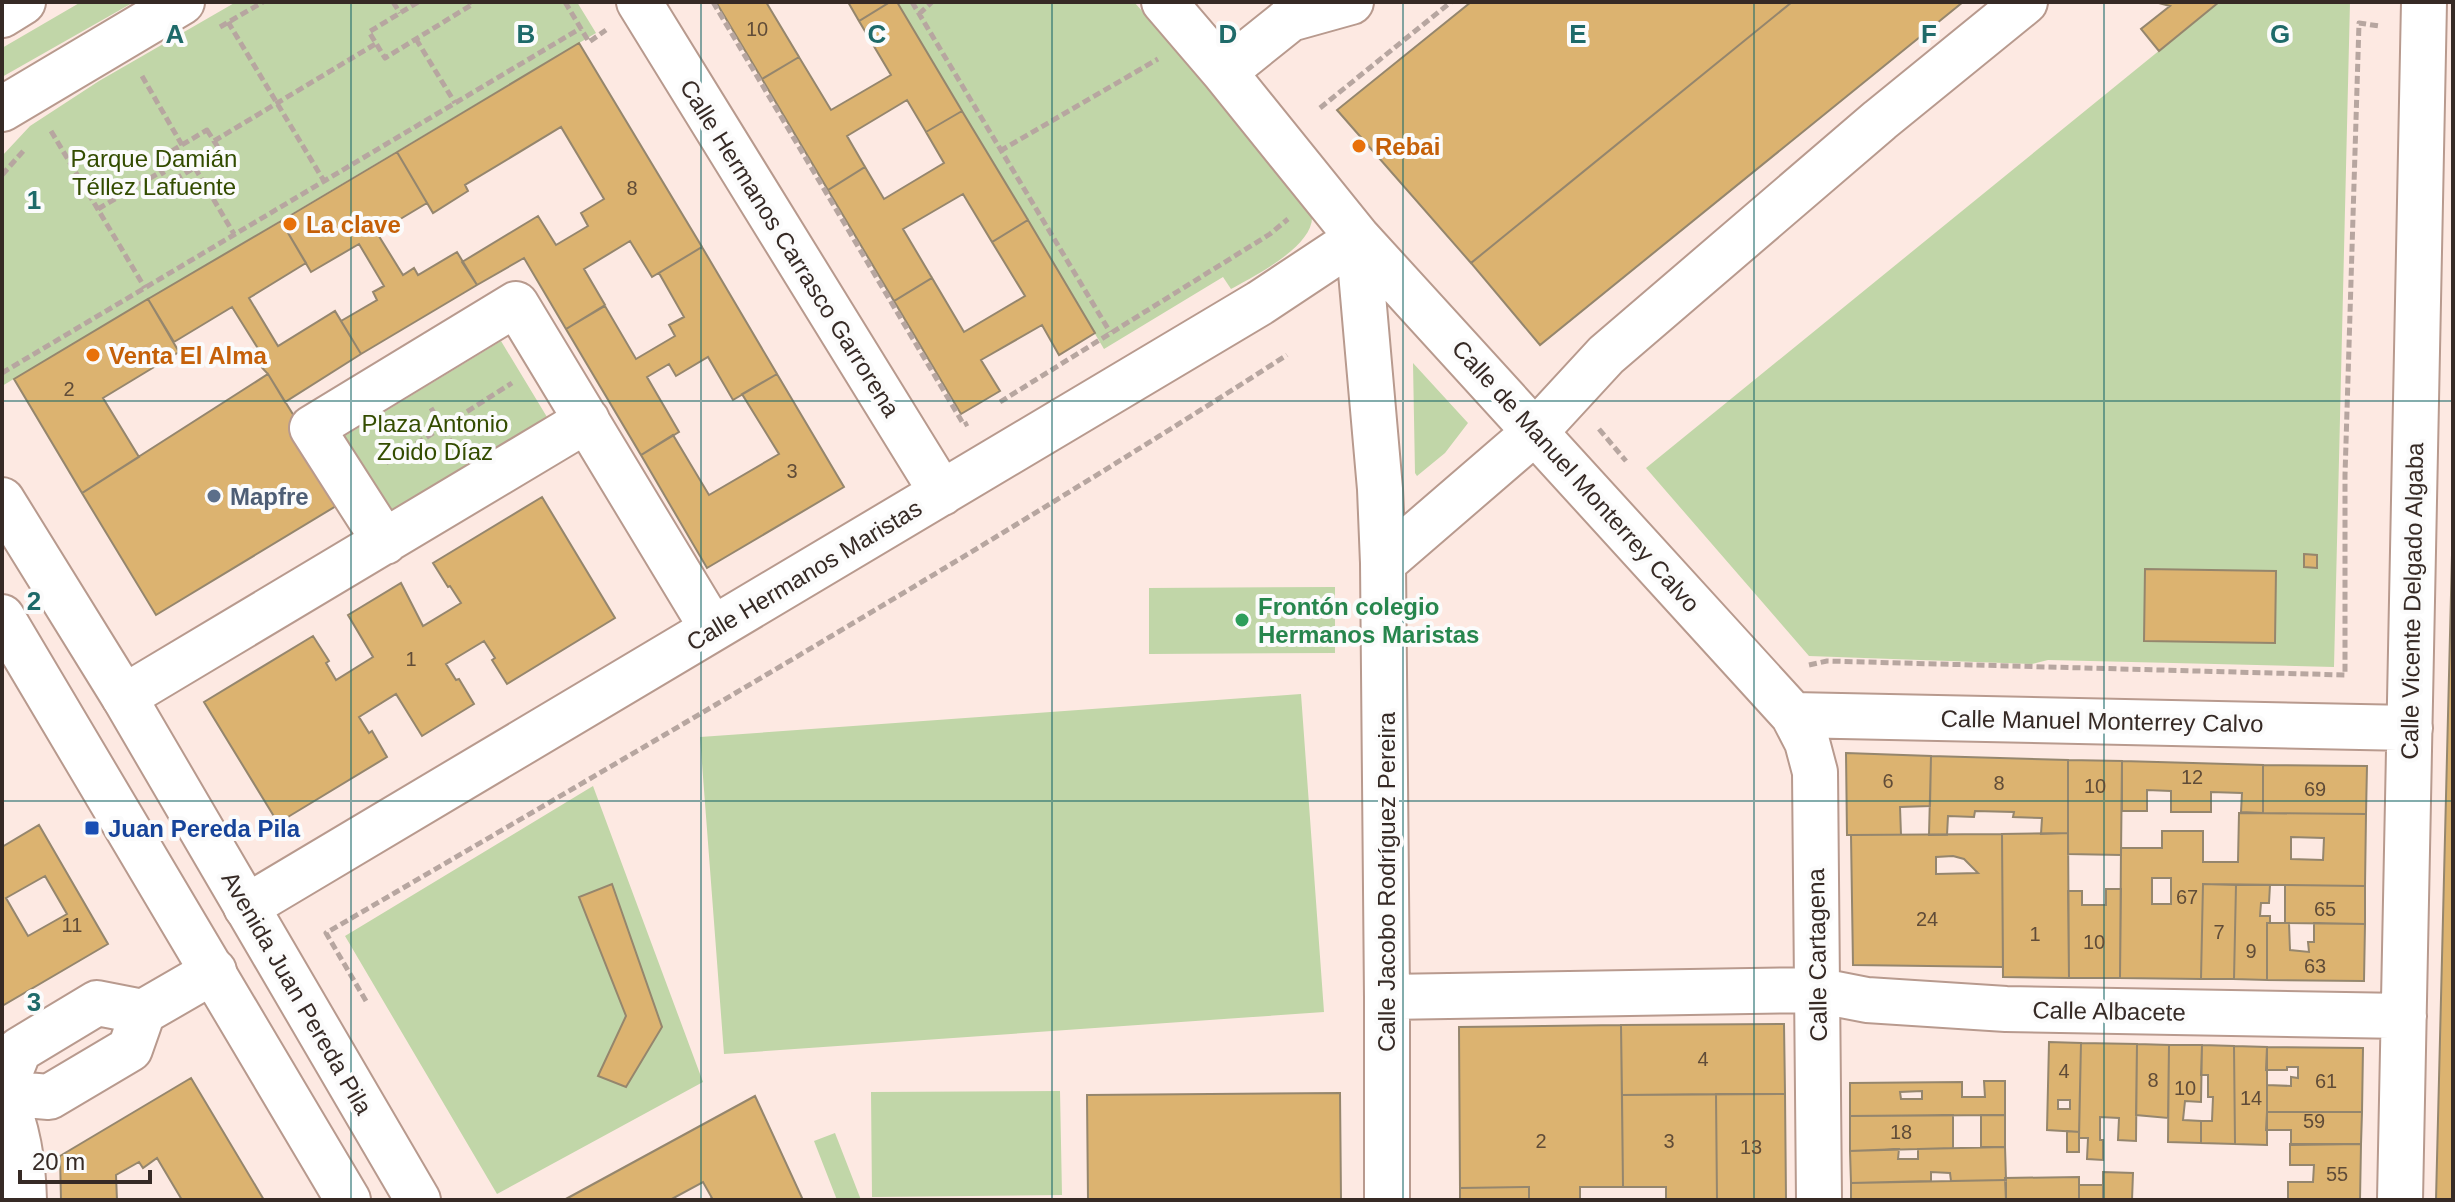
<svg xmlns="http://www.w3.org/2000/svg" width="2455" height="1202" font-family="Arial,sans-serif">
  <style>
    .green { fill: #c1d6a8 }
    .building { fill: #dcb370; stroke: #95866d; stroke-width: 2; fill-rule: evenodd }
    .lines { fill: none; stroke-linecap: round; stroke-linejoin: round }
    .minor-casing { stroke: #b89a8e; stroke-width: 48 }
    .highway-casing { stroke: #b89a8e; stroke-width: 48 }
    .path { stroke: #b7a6a0; stroke-width: 5; stroke-dasharray: 8 4; stroke-linecap: butt }
    .minor { stroke: #fff; stroke-width: 44 }
    .highway { stroke: #fff; stroke-width: 44 }
    .grid { fill: none; stroke: #1e6a69; stroke-width: 2; stroke-opacity: 0.55 }
    .food-dot { fill: #e8710a; stroke: #fbfbfb; stroke-width: 3 }
    .service-dot { fill: #5c6f8a; stroke: #fbfbfb; stroke-width: 3 }
    .leisure-dot { fill: #2e9e5b; stroke: #fbfbfb; stroke-width: 3 }
    .transit-dot { fill: #1a4fb4; stroke: #fbfbfb; stroke-width: 3 }
    .labels { text-anchor: middle; dominant-baseline: central; stroke-width: 8; stroke-linejoin: round; paint-order: stroke }
    .number-label { font-size: 20px; fill: #604c38 }
    .food-label { font-size: 24px; font-weight: bold; fill: #c56008; stroke: #fbfbfb; text-anchor: start }
    .park-label { font-size: 24px; fill: #334c00; stroke: #fbfbfb }
    .street-label { font-size: 24px; fill: #362a25; stroke: #fbfbfb }
    .service-label { font-size: 24px; font-weight: bold; fill: #4e5e75; stroke: #fbfbfb; text-anchor: start }
    .leisure-label { font-size: 24px; font-weight: bold; fill: #27864d; stroke: #fbfbfb; text-anchor: start }
    .transit-label { font-size: 24px; font-weight: bold; fill: #164399; stroke: #fbfbfb; text-anchor: start }
    .grid-label { font-size: 26px; text-anchor: middle; font-weight: bold; fill: #1e6a69; stroke: #fbfbfb; stroke-width: 8; stroke-linejoin: round; paint-order: stroke }
  </style>
  <rect width="100%" height="100%" fill="#fde9e2"/>
  <path class="green" d="M81 2H134L2 77V48Z
    M236 2H577L596 33 2 386V156L30 126 99 81Z
    M897 2H1134L1304 191C1307 198 1312 208 1312 215 1315 246 1254 276 1231 289L1223 277 1104 349Z
    M2219 2H2350L2334 667 2048 660 2032 664 1809 656 1646 468Z
    M501 341 550 422 369 532 320 451Z
    M1413 363 1468 423 1445 453 1417 476 1415 473Z
    M1335 587V653L1149 654V588Z
    M1301 694 1324 1012 724 1054 700 737Z
    M593 786 703 1082 497 1194 345 936Z
    M1060 1091 1062 1195 872 1197 871 1092Z
    M835 1133 861 1200H837L814 1141Z"/>
  <path class="building" d="M716 2H766L799 57 762 79Z
    M848 2H890L859 21Z
    M890 2H897L962 111 926 132 907 100 847 136 865 167 828 190 762 79 799 57 831 110 891 75 859 21Z
    M1471 2H1792L1471 263 1337 110Z
    M1792 2H1963L1540 345 1471 263Z
    M2155 2H2219L2159 51 2141 29 2170 6Z
    M579 43 702 247 652 277 630 241 584 269 605 305 566 329 524 258 477 285 462 262 538 216 556 245 588 226 581 213 604 199 561 127 465 185 468 191 433 213 397 152Z
    M962 111 1028 220 992 242 963 194 903 229 932 278 894 301 828 190 865 167 884 199 944 163 926 132Z
    M397 152 427 203 377 233 403 275 414 268 418 275 457 252 477 285 361 354 341 321 377 300 373 292 384 286 359 244 311 272 281 221Z
    M1028 220 1095 333 1059 355 1042 325 981 360 1000 391 961 414 894 301 932 278 964 332 1025 296 992 242Z
    M281 221 306 263 249 298 278 346 335 311 361 354 285 402 268 374 255 360 262 355 232 307 174 342 148 299Z
    M702 247 777 374 733 400 708 357 676 376 669 364 647 377 679 432 641 455 566 329 605 306 636 359 675 336 669 325 684 317 659 273Z
    M148 299 179 352 103 398 139 457 82 493 14 379Z
    M268 374 346 500 156 615 82 493Z
    M777 374 844 487 707 568 641 455 673 435 709 495 779 454 742 394Z
    M542 497 615 618 507 684 492 660 495 658 484 641 446 664 456 680 459 679 474 704 422 736 396 694 359 717 369 733 372 731 387 757 278 823 204 702 313 636 329 661 326 663 336 680 373 657 348 615 401 583 423 626 461 603 450 586 448 587 433 563Z
    M2453 514V1200H2436Z
    M2304 554 2317 555V568L2304 567Z
    M2145 569 2276 571 2275 643 2144 641Z
    M1846 753 1931 756 1930 806 1900 807 1901 835H1847Z
    M1931 756 2068 760V833L2041 834 2042 818 2013 817 2014 812 1975 811 1974 817 1948 816 1947 835H1929Z
    M2068 760 2122 761 2121 855 2068 854Z
    M2122 761 2263 765V813L2241 812 2242 793 2211 792V812H2171V791L2147 790V811H2122Z
    M2263 765 2367 766 2366 814 2263 813Z
    M2239 813 2366 814 2365 886 2203 884 2201 979 2120 978 2121 848H2162V831H2203V862H2238ZM2291 837 2324 838 2323 860 2291 859ZM2152 878H2171V904H2152Z
    M39 825 108 944 2 1006V847ZM45 876 67 914 28 936 6 898Z
    M2068 833 2069 978 2003 977 2002 834Z
    M2002 834 2003 967 1853 965 1851 835ZM1953 856 1964 859 1978 873 1936 874V857Z
    M612 884 662 1027 626 1087 598 1076 626 1016 579 897Z
    M2203 884 2236 885 2234 979H2201Z
    M2236 885H2270L2269 903H2261L2260 916H2270V923H2267V980L2234 979Z
    M2285 885 2365 886V924L2285 923Z
    M2106 889H2121L2120 978H2069L2068 891H2082V905H2106Z
    M2267 923H2289L2290 950 2309 952 2308 942H2314V923L2365 924 2364 981 2267 980Z
    M1784 1024 1785 1094 1622 1095 1621 1025Z
    M1621 1025 1623 1187H1580V1200H1529V1187L1460 1188 1459 1027Z
    M2049 1042 2081 1043 2079 1132 2047 1130ZM2058 1100H2070V1109H2058Z
    M2081 1043 2137 1044 2136 1141 2118 1140 2119 1118 2100 1117V1140H2103V1160L2087 1159 2088 1138H2079Z
    M2137 1044 2169 1045 2168 1118 2136 1115Z
    M2169 1045H2202L2201 1102 2185 1101 2183 1120 2201 1121V1143L2168 1142Z
    M2202 1045 2234 1046 2235 1144 2201 1143V1121H2212L2213 1097H2208V1075H2201Z
    M2234 1046 2267 1047V1145L2235 1144Z
    M2267 1047 2363 1048 2362 1112H2267V1085L2291 1086V1077L2298 1078V1067H2287V1070H2266Z
    M191 1078 264 1200H182L157 1158 143 1168 139 1162 116 1175 117 1200H61L60 1156Z
    M1984 1081H2005V1115L1850 1116V1083L1962 1082V1097H1985ZM1922 1091V1099H1901L1900 1092Z
    M1340 1093 1341 1200H1088L1087 1095Z
    M1716 1094H1785L1786 1200H1717Z
    M1716 1094 1717 1200H1666V1187H1623L1622 1095Z
    M755 1096 803 1200H708L712 1198 703 1182 670 1200H564Z
    M2267 1112H2362L2361 1144 2291 1145V1130H2266Z
    M1953 1115V1148L1850 1151V1116Z
    M1981 1115H2005V1147H1981Z
    M2067 1131 2079 1132V1152H2067Z
    M2290 1144H2361L2360 1200H2288V1182H2313L2314 1165H2290Z
    M2005 1147 2006 1180 1951 1181 1950 1173 1931 1172V1181L1851 1183 1850 1151 1899 1149 1898 1159H1918V1149Z
    M2103 1172 2133 1173 2132 1200H2103Z
    M2079 1177V1200H2006L2005 1178Z
    M2006 1180V1200H1851V1183Z
    M2079 1185H2103V1200H2079Z
    M1529 1187V1200H1460V1188Z"/>
  <g class="lines">
    <g class="minor-casing">
      <path id="minor" d="M639 2 942 493
        M1164 2 1224 72 1358 238 1793 715 1807 742 1815 772 1819 1200
        M2 15 23 2
        M1290 19 1351 2
        M1224 72 1290 19 1299 2
        M2 109 182 2
        M1358 238 1380 489 1383 563 1387 997V1200
        M385 542 312 428 516 304 712 628
        M1383 563 1535 432 1606 355 1880 120 2025 2
        M124 697 587 420
        M1793 715 2410 728
        M246 907 1260 303 1358 238
        M1387 997 1816 990 1867 1000 2006 1009 2404 1016
        M2 1093 19 1050 97 1003 143 1012
        M24 1200C23 1161 18 1128 2 1093L49 1097 130 1049 143 1012 214 971
        M2400 1200 2424 2"/>
    </g>
    <g class="highway-casing">
      <path id="highway" d="M2 500 124 697 418 1200
        M2 617 348 1200"/>
    </g>
    <path class="path" d="M393 2 400 13
      M418 2 369 32 385 58 473 4 471 2
      M565 2 589 42 606 30
      M713 2 964 425 968 423
      M912 2 1110 332
      M919 14 932 2
      M228 22 324 181
      M220 27 263 2
      M416 39 455 103
      M142 76 182 145
      M1320 108 1451 2
      M207 130 221 152 169 183 155 161Z
      M51 131 145 288
      M214 141 377 43
      M1000 151 1158 59
      M195 168 234 234
      M2 175 25 149
      M98 209 162 171
      M2 373 581 28
      M1000 402 1270 234 1288 219
      M431 408 454 447
      M1599 429 1626 461
      M386 463 512 383
      M1809 665 1827 661 2345 675V475L2359 23 2379 26
      M366 1001 326 933C649 744 973 557 1287 355"/>
    <use href="#minor" class="minor"/>
    <use href="#highway" class="highway"/>
  </g>
  <path class="grid" d="M351 2V1200M701 2V1200M1052 2V1200M1403 2V1200M1754 2V1200M2104 2V1200M2 401H2453M2 801H2453"/>
  <g class="food-dot">
    <circle cx="1359" cy="146" r="8"/>
    <circle cx="290" cy="224" r="8"/>
    <circle cx="93" cy="355" r="8"/>
  </g>
  <circle class="service-dot" cx="214" cy="496" r="8"/>
  <circle class="leisure-dot" cx="1242" cy="620" r="8"/>
  <rect class="transit-dot" x="84" y="820" width="16" height="16" rx="4"/>
  <g class="labels">
    <g class="number-label">
      <text x="757" y="29">10</text>
      <text x="632" y="188">8</text>
      <text x="69" y="389">2</text>
      <text x="792" y="471">3</text>
      <text x="411" y="659">1</text>
      <text x="2192" y="777">12</text>
      <text x="1888" y="781">6</text>
      <text x="1999" y="783">8</text>
      <text x="2095" y="786">10</text>
      <text x="2315" y="789">69</text>
      <text x="2187" y="897">67</text>
      <text x="2325" y="909">65</text>
      <text x="1927" y="919">24</text>
      <text x="72" y="925">11</text>
      <text x="2219" y="932">7</text>
      <text x="2035" y="934">1</text>
      <text x="2094" y="942">10</text>
      <text x="2251" y="951">9</text>
      <text x="2315" y="966">63</text>
      <text x="1703" y="1059">4</text>
      <text x="2064" y="1071">4</text>
      <text x="2153" y="1080">8</text>
      <text x="2326" y="1081">61</text>
      <text x="2185" y="1088">10</text>
      <text x="2251" y="1098">14</text>
      <text x="2314" y="1121">59</text>
      <text x="1901" y="1132">18</text>
      <text x="1541" y="1141">2</text>
      <text x="1669" y="1141">3</text>
      <text x="1751" y="1147">13</text>
      <text x="2337" y="1174">55</text>
    </g>
    <g class="food-label">
      <text x="1375" y="146">Rebai</text>
      <text x="306" y="224">La clave</text>
      <text x="109" y="355">Venta El Alma</text>
    </g>
    <g class="park-label">
      <text x="154" y="158">Parque Damián<tspan x="154" dy="28">Téllez Lafuente</tspan></text>
      <text x="435" y="423">Plaza Antonio<tspan x="435" dy="28">Zoido Díaz</tspan></text>
    </g>
    <g class="street-label">
      <text transform="translate(790 248) rotate(58)">Calle Hermanos Carrasco Garrorena</text>
      <text transform="translate(1576 476) rotate(48)">Calle de Manuel Monterrey Calvo</text>
      <text transform="translate(804 575) rotate(-31)">Calle Hermanos Maristas</text>
      <text transform="translate(2412 601) rotate(-89)">Calle Vicente Delgado Algaba</text>
      <text transform="translate(2102 721) rotate(1)">Calle Manuel Monterrey Calvo</text>
      <text transform="translate(1386 882) rotate(-90)">Calle Jacobo Rodríguez Pereira</text>
      <text transform="translate(1817 955) rotate(-91)">Calle Cartagena</text>
      <text transform="translate(297 993) rotate(60)">Avenida Juan Pereda Pila</text>
      <text transform="translate(2109 1011) rotate(1)">Calle Albacete</text>
    </g>
    <g class="service-label">
      <text x="230" y="496">Mapfre</text>
    </g>
    <g class="leisure-label">
      <text x="1258" y="606">Frontón colegio<tspan x="1258" dy="28">Hermanos Maristas</tspan></text>
    </g>
    <g class="transit-label">
      <text x="108" y="828">Juan Pereda Pila</text>
    </g>
  </g>
  <g class="grid-label">
    <text x="175" y="43">A</text>
    <text x="526" y="43">B</text>
    <text x="877" y="43">C</text>
    <text x="1228" y="43">D</text>
    <text x="1578" y="43">E</text>
    <text x="1929" y="43">F</text>
    <text x="2280" y="43">G</text>
    <text x="34" y="209">1</text>
    <text x="34" y="610">2</text>
    <text x="34" y="1011">3</text>
  </g>
  <rect width="2455" height="1202" fill="none" stroke="#362a25" stroke-width="8"/>
  <path d="M20 1170v12h130v-12" fill="none" stroke="#362a25" stroke-width="4"/>
  <text x="32" y="1170" font-size="24" fill="#362a25" stroke="#fbfbfb" stroke-width="6" paint-order="stroke">20 m</text>
</svg>
